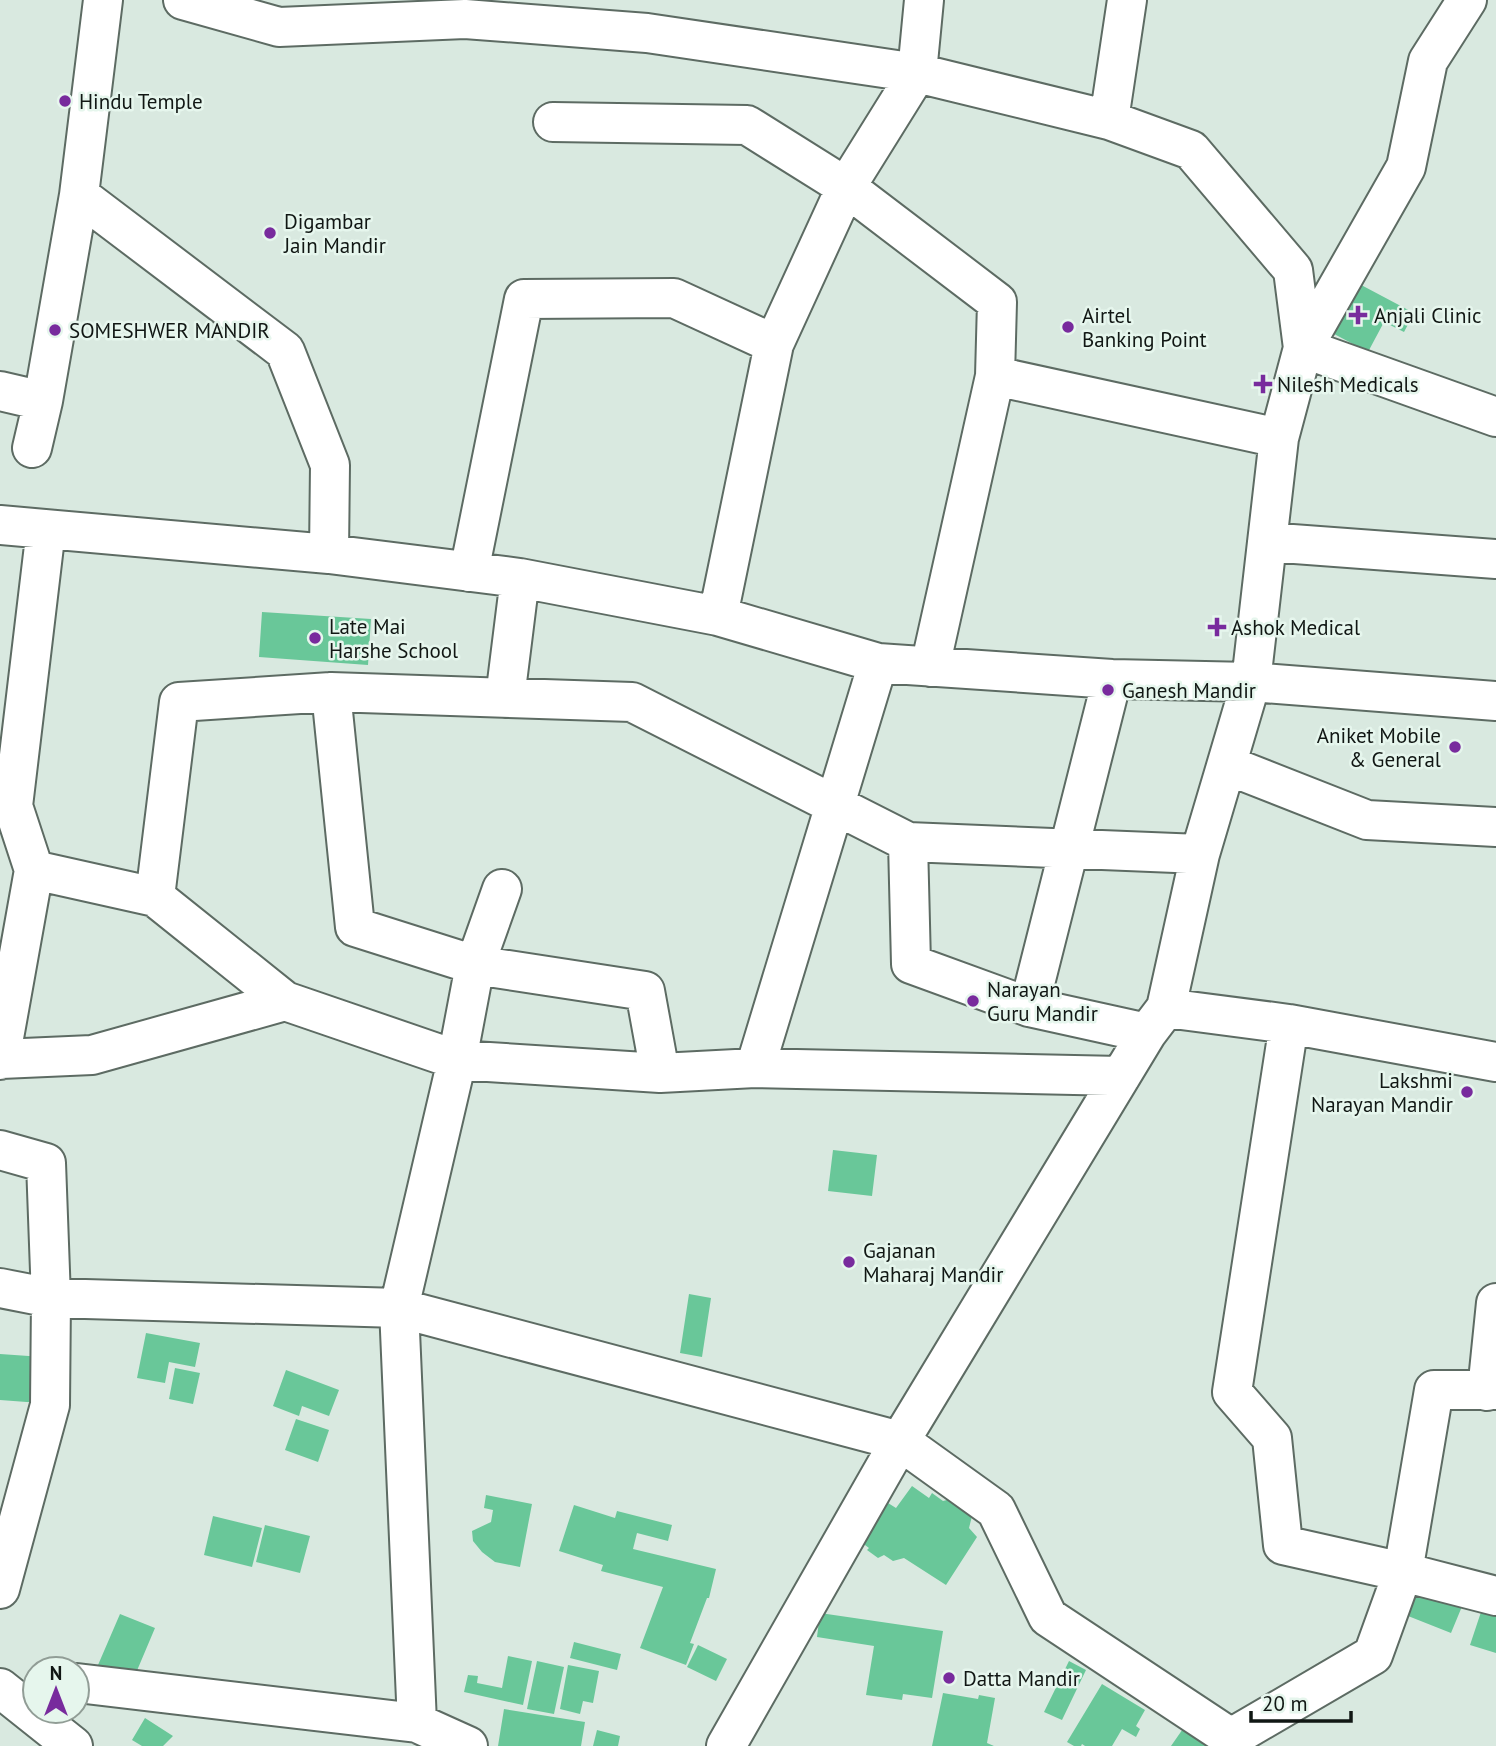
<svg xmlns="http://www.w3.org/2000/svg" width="1496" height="1746" font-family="'PT Sans',sans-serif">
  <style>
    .building { fill: #69c799 }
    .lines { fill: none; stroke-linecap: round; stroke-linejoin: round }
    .minor-casing { stroke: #5d6b63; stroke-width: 42 }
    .minor { stroke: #fff; stroke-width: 38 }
    .poi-dot { fill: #782b9d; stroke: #e6f6ed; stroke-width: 2.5 }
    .labels { text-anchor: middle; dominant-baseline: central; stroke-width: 5; stroke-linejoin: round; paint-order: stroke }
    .poi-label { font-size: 21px; fill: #111714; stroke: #e6f6ed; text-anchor: start }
  </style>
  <rect width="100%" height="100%" fill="#d9e9e0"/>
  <path class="building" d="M1348 278 1414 313 1404 332 1384 322 1368 352 1321 327Z
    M262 612 371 619 368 665 259 657Z
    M833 1150 877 1155 872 1196 828 1191Z
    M689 1294 711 1298 702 1357 680 1353Z
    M146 1333 200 1343 195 1367 169 1362 165 1383 137 1378Z
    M0 1354 43 1357 40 1403 0 1400Z
    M175 1368 200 1373 193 1404 169 1399Z
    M286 1370 339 1390 329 1416 302 1406 299 1416 273 1406Z
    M296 1419 329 1430 318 1462 285 1450Z
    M912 1486 929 1498 932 1493 943 1501 947 1500 972 1516 969 1528 977 1537 946 1585 904 1558 893 1561 884 1555 878 1558 867 1550 869 1548 857 1539 875 1521 888 1503 896 1508Z
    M486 1495 532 1504 520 1567 495 1562 482 1552 473 1541 472 1531 491 1522 493 1510 484 1508Z
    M574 1505 615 1518 617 1511 672 1525 668 1541 637 1533 633 1549 716 1569 709 1598H707L690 1643 694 1644 686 1665 640 1648 663 1587 601 1571 603 1565 559 1551Z
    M213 1516 262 1528 252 1567 204 1555Z
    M265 1525 310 1536 300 1573 256 1562Z
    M1415 1585 1463 1604 1451 1633 1403 1614Z
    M1482 1609 1496 1614V1653L1470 1645Z
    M820 1613 943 1631 932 1698 903 1694 902 1700 866 1695 874 1646 817 1637Z
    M120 1614 155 1628 133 1680 98 1665Z
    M574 1642 621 1654 617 1670 570 1658Z
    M698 1645 727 1659 716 1681 687 1667Z
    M508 1656 532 1661 523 1705 464 1692 468 1675 478 1676 477 1683 502 1688Z
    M537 1661 564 1667 554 1714 527 1709Z
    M1069 1661 1086 1670 1062 1720 1044 1712Z
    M568 1665 599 1671 593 1703 583 1701 580 1714 560 1709Z
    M1102 1684 1145 1710 1136 1726 1140 1729 1136 1737 1122 1729 1112 1746H1085L1082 1744 1081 1746H1074L1067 1742Z
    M943 1693 978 1699 979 1695 995 1698 987 1743 994 1746H932Z
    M504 1709 585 1722 581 1746H498Z
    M145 1718 173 1736 163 1746H142L132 1740Z
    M1187 1723 1223 1746H1171Z
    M597 1730 620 1736 618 1746H593Z"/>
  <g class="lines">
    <g class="minor-casing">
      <path id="minor" d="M103 0 79 195 285 351 330 465 329 554
        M183 0 279 27 465 19 647 33 917 73 1109 120 1191 150 1293 270 1303 348 1279 438 1251 682 1200 854 1166 1008 1147 1033 900 1441 726 1746
        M1467 0 1428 61 1406 167 1303 348 1496 417
        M1109 120 1127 0
        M553 122 747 125 846 187 997 302 995 376 930 667
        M995 376 1279 438
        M0 391 43 401 32 448
        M43 401 79 195
        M0 525 329 554 520 578 718 616 878 663 1112 679 1251 682 1496 701
        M1267 542 1496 559
        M469 572 524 299 674 298 774 344 846 187 917 73 924 0
        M718 616 774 344
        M331 692 355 927 475 965 645 991 660 1073
        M505 698 520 578
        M1227 765 1367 820 1496 827
        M0 802 13 806 46 529
        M34 870 155 897 285 1001 457 1060 660 1073 755 1068 1121 1076
        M155 897 179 702 331 692 632 702 908 842
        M1029 1007 1112 679
        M1166 1008 1289 1024 1496 1062
        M1289 1024 1232 1392 1272 1438 1283 1545 1403 1572 1434 1390H1496
        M1147 1033 1029 1007 911 964 908 842 1200 854
        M1 1059 92 1055 285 1001
        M0 1060 34 870 13 806
        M755 1068 878 663
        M0 1150 46 1163 51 1298 50 1405 0 1589
        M0 1288 51 1298 399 1308 900 1441 996 1510 1048 1617 1231 1738 1237 1746
        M1487 1391 1496 1303
        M77 1683 417 1723 468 1746
        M0 1688 73 1746
        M417 1723 399 1308 457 1060 475 965 502 889
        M1231 1738 1373 1655 1403 1572 1496 1596"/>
    </g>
    <use href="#minor" class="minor"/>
  </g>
  <g class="poi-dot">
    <circle cx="65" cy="101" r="7"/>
    <circle cx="270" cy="233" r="7"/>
    <path d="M1354.5 304.5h7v7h7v7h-7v7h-7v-7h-7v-7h7z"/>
    <circle cx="1068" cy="327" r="7"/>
    <circle cx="55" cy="330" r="7"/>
    <path d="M1259.5 373.5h7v7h7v7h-7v7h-7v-7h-7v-7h7z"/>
    <path d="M1213.5 616.5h7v7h7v7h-7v7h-7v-7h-7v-7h7z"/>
    <circle cx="315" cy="638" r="7"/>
    <circle cx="1108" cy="690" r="7"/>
    <circle cx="1455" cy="747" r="7"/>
    <circle cx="973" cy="1001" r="7"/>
    <circle cx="1467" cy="1092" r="7"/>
    <circle cx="849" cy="1262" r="7"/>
    <circle cx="949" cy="1678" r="7"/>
  </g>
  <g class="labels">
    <g class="poi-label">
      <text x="79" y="101">Hindu Temple</text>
      <text x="284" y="221">Digambar<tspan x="284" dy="24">Jain Mandir</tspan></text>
      <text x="1082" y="315">Airtel<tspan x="1082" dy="24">Banking Point</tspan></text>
      <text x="1374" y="315">Anjali Clinic</text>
      <text x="69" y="330">SOMESHWER MANDIR</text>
      <text x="1277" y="384">Nilesh Medicals</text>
      <text x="329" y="626">Late Mai<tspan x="329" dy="24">Harshe School</tspan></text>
      <text x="1231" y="627">Ashok Medical</text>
      <text x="1122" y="690">Ganesh Mandir</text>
      <text x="1441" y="735" text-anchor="end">Aniket Mobile<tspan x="1441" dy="24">&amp; General</tspan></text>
      <text x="987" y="989">Narayan<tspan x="987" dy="24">Guru Mandir</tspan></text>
      <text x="1453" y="1080" text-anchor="end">Lakshmi<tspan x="1453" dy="24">Narayan Mandir</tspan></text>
      <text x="863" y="1250">Gajanan<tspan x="863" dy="24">Maharaj Mandir</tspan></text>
      <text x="963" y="1678">Datta Mandir</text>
    </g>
  </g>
  <g transform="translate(56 1690)"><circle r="33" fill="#e6f6ed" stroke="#919d96" stroke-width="2"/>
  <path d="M0-5L12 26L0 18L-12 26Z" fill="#782b9d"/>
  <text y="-10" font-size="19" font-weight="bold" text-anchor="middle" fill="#111714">N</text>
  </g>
  <path d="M1251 1711v10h100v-10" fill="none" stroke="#111714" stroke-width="3.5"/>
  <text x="1262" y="1711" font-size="21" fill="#111714" stroke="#e6f6ed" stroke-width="5" paint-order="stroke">20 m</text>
</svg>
